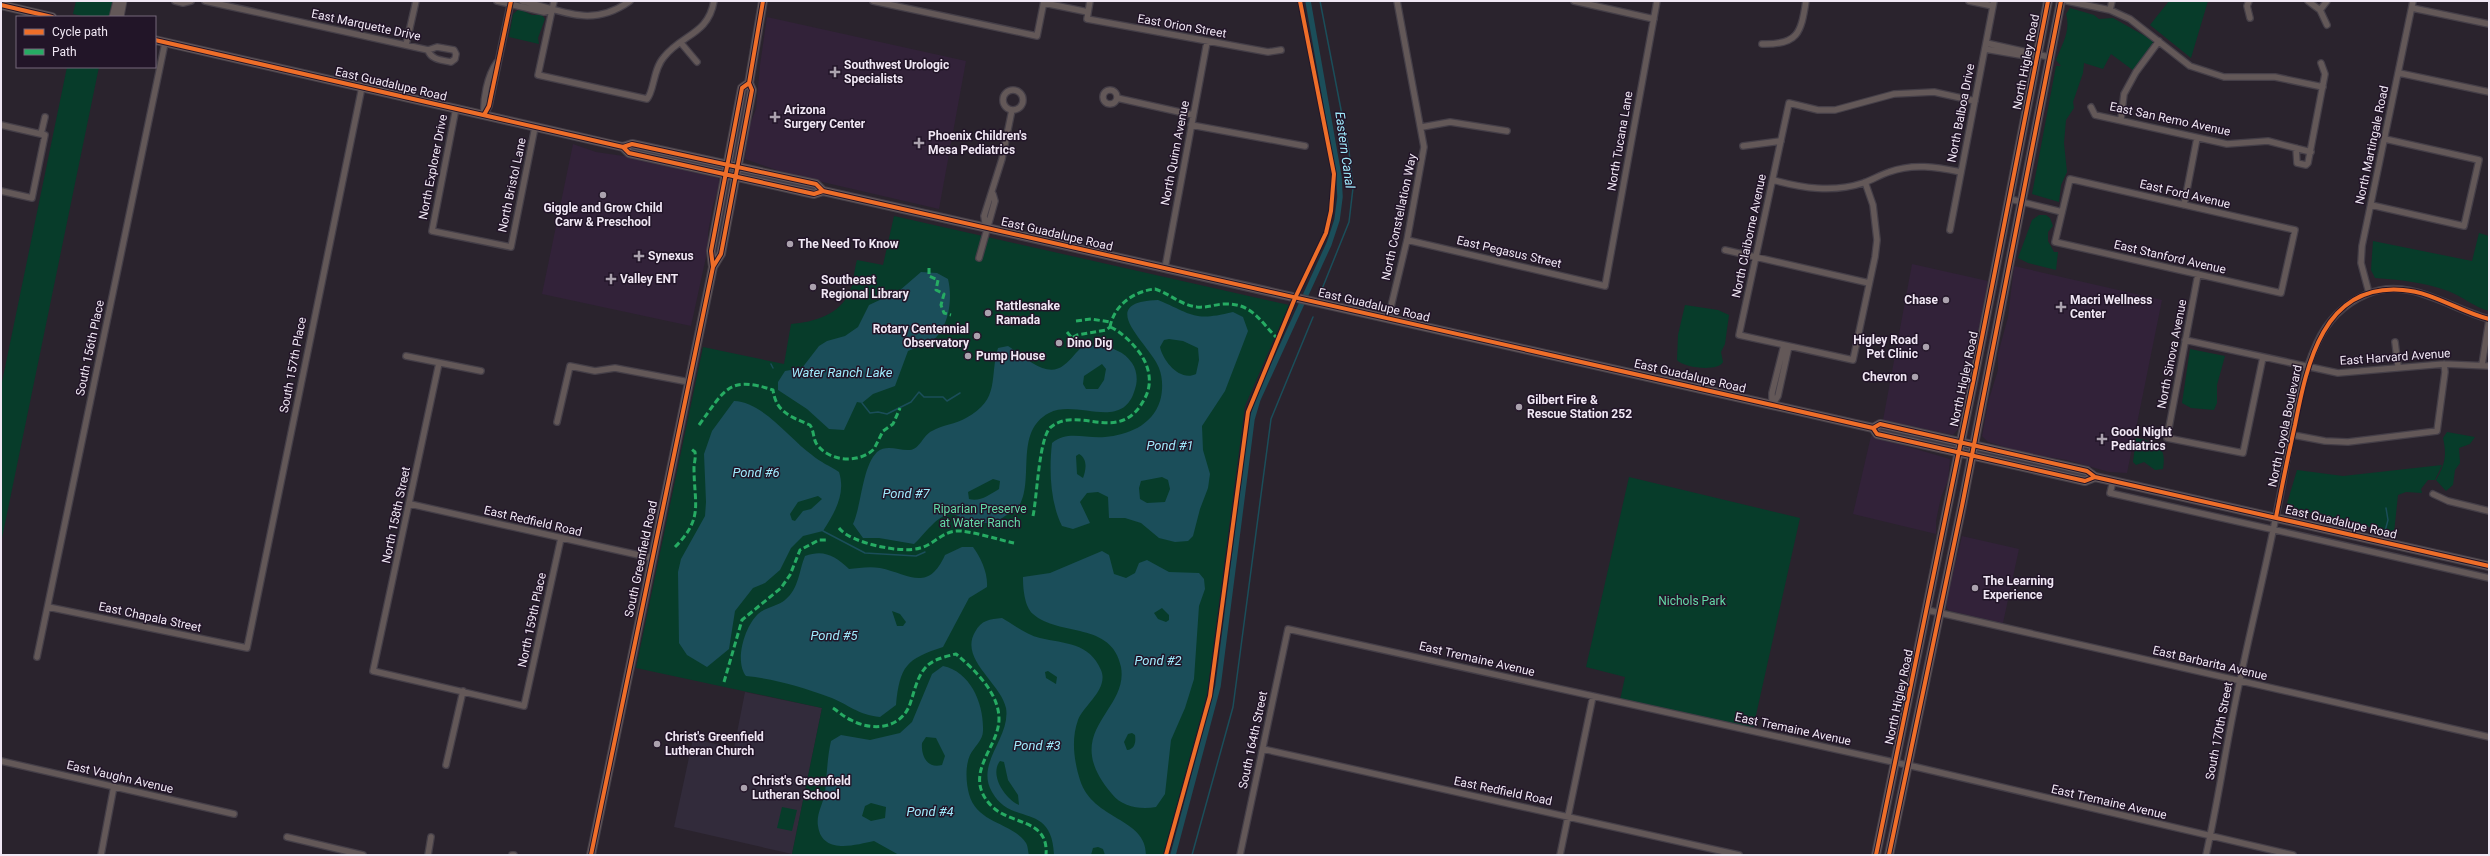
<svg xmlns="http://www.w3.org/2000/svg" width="2490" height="856" font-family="Roboto,sans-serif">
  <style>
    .built { fill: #322239 }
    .education { fill: #322b3b }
    .green { fill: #073c2a }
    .water { fill: #1b4e5a; fill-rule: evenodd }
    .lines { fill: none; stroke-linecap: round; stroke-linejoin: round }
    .stream { stroke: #1b4e5a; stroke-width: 1.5 }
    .canal { stroke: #1b4e5a; stroke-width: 5.5 }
    .minor-casing { stroke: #453f48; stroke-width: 8 }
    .tertiary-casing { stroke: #453f48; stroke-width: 9 }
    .secondary-casing { stroke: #453f48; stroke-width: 10 }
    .minor { stroke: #635858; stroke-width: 5.5 }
    .tertiary { stroke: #635858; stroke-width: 7 }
    .secondary { stroke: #665a5c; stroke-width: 8 }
    .quiet { stroke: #26ab63; stroke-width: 3; stroke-dasharray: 6 3; stroke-linecap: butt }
    .cycleway-casing { stroke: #221528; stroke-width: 6 }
    .cycleway { stroke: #ee6e29; stroke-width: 4 }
    .poi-dot { fill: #aba2ae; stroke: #221528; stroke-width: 1.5 }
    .labels { text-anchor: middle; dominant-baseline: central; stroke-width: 3; stroke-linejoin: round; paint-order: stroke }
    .street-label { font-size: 12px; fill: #f0e7f4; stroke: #221528 }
    .poi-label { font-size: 12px; font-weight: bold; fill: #f0e7f4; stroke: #221528; text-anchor: start }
    .park-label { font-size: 12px; fill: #63d9a7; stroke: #221528 }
    .water-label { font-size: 13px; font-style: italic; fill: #9feafc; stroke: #221528 }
  </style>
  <rect width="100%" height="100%" fill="#2a232d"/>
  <path class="built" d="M767 17 966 61 939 209 788 174 745 159 749 127 756 109 760 65Z
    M573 144 596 152 630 157 718 178 720 184 713 205 708 233V248L691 326 542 294Z
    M1912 264 1988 281 1959 428 1953 435 1883 420Z
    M2014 266 2162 300 2127 473 2109 472 2067 460 2028 454 1988 442 1982 436 1989 399 1998 370V354L2008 317Z
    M1871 436 1950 459 1948 481 1941 497 1936 521V534L1853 514Z
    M1962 536 2019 549 2003 623 1950 611 1947 608 1946 603Z"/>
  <path class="education" d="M745 692 822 708 792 854 674 827 693 739 734 748Z"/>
  <path class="green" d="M76 1H114L110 17H87L73 14Z
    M2169 1H2208L2191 58 2150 25Z
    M2070 8 2094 15 2099 19 2113 18 2154 41 2134 71 2111 54 2103 69 2084 63 2083 73 2073 102 2074 108 2066 120 2064 143 2067 172 2061 185 2059 202 2032 194 2056 66H2061L2056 60C2062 44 2071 31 2066 14Z
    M519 9 532 15H542L545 19 538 38 539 44 509 37 513 14Z
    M67 67H99L1 543V387Z
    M2039 215H2046L2050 218 2053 226 2048 232V241L2054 252H2058L2056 270 2028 263 2018 258 2032 220Z
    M894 216 1289 305 1245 406 1207 694 1163 855 792 854 822 708 636 668 703 347 784 364 791 324C814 322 840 315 850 291 854 282 854 270 857 260L883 265Z
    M2479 233 2489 236V311C2474 307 2462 296 2448 291 2424 282 2400 280 2375 278L2371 270 2373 241 2472 261Z
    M1685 305 1718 310 1729 315 1725 344 1721 352 1723 362C1718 372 1684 368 1677 360L1678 335Z
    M2190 349 2225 356 2217 385V403L2214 410 2191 408 2182 403Z
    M2447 432 2475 437 2470 444 2459 448 2460 463 2455 470 2453 485 2446 491 2436 480C2445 465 2447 455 2443 438Z
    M2136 438C2156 442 2167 445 2163 469L2155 470 2144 462 2136 465 2133 462Z
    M2442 465 2435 480H2428L2421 489 2422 493 2406 492 2398 495 2394 533 2286 507 2297 470 2343 476Z
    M1629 477 1800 518 1752 733 1620 700 1625 677 1586 667Z
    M782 807 797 810 792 831 777 828Z"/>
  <path class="water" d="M921 272 937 273 948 279C953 299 949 329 931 342 925 347 916 347 908 351L895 386 873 394 862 403 857 402 844 430 829 429 807 409 778 390V382L785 371 802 368 819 346 827 341 845 336 858 327 869 305 899 291Z
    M1158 300C1192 314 1193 322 1233 312L1243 317 1248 331 1225 391 1202 426 1203 450 1210 474 1208 488 1200 509 1193 536 1188 541 1175 542 1159 538 1141 523 1125 518H1109L1108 497 1098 492 1087 493 1080 502 1090 523 1073 529 1062 526C1050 502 1049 470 1052 443 1067 430 1086 439 1105 437 1127 435 1152 426 1160 401 1163 391 1163 378 1159 368 1150 344 1093 302 1158 300ZM1169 339 1183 341 1198 348 1199 360 1196 374C1180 382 1163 361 1160 347L1164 340ZM1079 454C1088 459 1086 470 1083 478L1077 474 1076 456ZM1162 477 1168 480 1170 489 1165 502 1147 503 1140 499 1139 488 1141 481Z
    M1099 345C1112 348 1124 351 1132 363 1137 370 1138 381 1135 389 1123 433 1077 398 1049 413 1013 432 1036 481 1018 508 1015 511 1009 514 1005 516 991 527 978 523 963 518 960 517 955 514 951 514 938 514 924 535 914 544L879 538H863L853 524C862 504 862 467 877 452 887 444 899 451 910 450 920 449 923 435 932 431 942 425 956 424 966 418 1001 399 989 378 998 348L1008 346C1023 355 1046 380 1064 365 1071 360 1076 352 1082 347ZM1102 364 1106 369 1104 380 1098 389H1086L1083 384 1084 376ZM993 479 1000 481 999 489C989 495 980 502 969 499L968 492Z
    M734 401C762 401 791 440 812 455 820 462 830 466 839 472 846 494 835 512 823 531L803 536 791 548 780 570 765 583 753 588 735 611 729 649 707 667 687 655 679 643 678 572 681 559 705 516 706 502 704 454 712 431ZM818 496 822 499 811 509 803 511 795 521 792 520 790 514 798 502Z
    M962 547H973C981 558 988 573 987 587L969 598 943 647C906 659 900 666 896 705L880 717C858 715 848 704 829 697 802 687 775 679 746 676 734 661 745 626 758 614 766 607 778 606 785 600 799 589 799 570 805 556 824 549 835 556 849 569 858 568 870 566 880 568 909 574 928 593 945 555ZM892 611 900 614 906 622 903 626H897Z
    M1102 551 1109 555 1114 574 1126 578 1135 573 1139 563 1147 560 1169 572 1199 573 1204 579 1205 589 1199 606 1194 679 1185 708 1171 740 1165 794 1156 807C1141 810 1122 807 1112 794 1058 731 1129 712 1121 667 1112 621 1059 637 1033 614 1024 606 1023 587 1023 577L1050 573ZM1162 608 1169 615V620L1166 622 1158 619 1154 613ZM1132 733 1135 735C1136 742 1135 749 1127 750L1124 742 1128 734Z
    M1002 618C1014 625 1027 635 1040 638 1065 644 1089 642 1101 670 1109 689 1084 705 1078 720 1071 739 1074 761 1080 780 1093 821 1146 817 1146 855H1105L1103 849 1098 847 1093 848 1091 855H1054C1052 801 1011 827 992 792 975 763 1011 738 1006 708 1001 683 959 659 975 632 981 620 990 619 1002 618ZM1048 671 1057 677 1056 684 1046 678 1045 672ZM1000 761 1004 762 1008 780 1018 795 1019 805C1005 799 989 775 1000 761Z
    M943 666C971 672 984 704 983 731 983 740 974 747 970 755 965 766 966 783 969 794 977 824 1012 822 1026 843 1028 846 1028 852 1029 855H899L874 841C855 845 822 855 818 826 816 814 823 804 825 793 827 776 827 758 831 741L841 735 870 740 900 733 912 722 932 674ZM926 737 936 738 945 756 942 765C927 769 921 756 922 743ZM871 803 886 807 885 818 871 821 862 816 865 806Z"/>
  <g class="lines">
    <path class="stream" d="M1320 1 1349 151 1353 188 1349 222 1322 289
      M771 364 773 368
      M862 403 870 413 878 412 887 414 911 402 919 392 924 397H943L947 401 960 393
      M823 531 865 553 916 556 925 552
      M2384 535 2388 520 2386 508
      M1192 855 1233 707 1271 419 1313 317"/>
    <path class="canal" d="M1173 855 1218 686 1252 419 1258 399 1329 244 1337 220 1340 197 1339 177 1308 1"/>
    <g class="minor-casing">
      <path id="minor" d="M175 1 183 3 191 1
        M205 1 428 50 437 47 454 50 456 54 455 59 451 62C442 60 431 60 428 50
        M497 1 544 12 552 10
        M522 1C562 10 591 29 630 1
        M554 1 538 75 647 99C654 92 653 69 664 57 682 34 708 35 714 1
        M873 1 1037 36 1044 1
        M1090 1 1087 19 1268 52 1281 50
        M1574 1 1654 19
        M1969 1 1993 6
        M2067 1 2110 10 2130 19 2190 66 2224 77H2275L2323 87
        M2249 1 2247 6 2250 18
        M2308 1 2320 10 2327 25
        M1044 3 1088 12
        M2412 8 2489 24
        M2110 10 2112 1
        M2320 10 2327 1
        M681 43 697 62
        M1986 43 2049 57
        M1762 44C1798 45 1801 33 1806 1
        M406 45 416 1
        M1985 49 2026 56 2037 55
        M2399 73 2489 92
        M1003 100a10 10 0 1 1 20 0a10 10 0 1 1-20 0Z
        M1103 97a7 7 0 1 1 14 0a7 7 0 1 1-14 0Z
        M1117 98 1193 115
        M2091 107 2095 115 2227 144 2268 141 2311 152
        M456 108 432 231 511 247 535 127
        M484 115 489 106 511 1
        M484 115C483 99 487 76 497 62
        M2121 119 2124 94 2136 72 2159 41
        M1 125 45 135 32 198 1 191
        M1191 125 1305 146
        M1422 127 1450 122 1507 131
        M41 134 45 117
        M1743 146 1781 141
        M2296 148 2297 163 2306 165 2308 163 2325 74 2321 63
        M2070 179 2295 230 2281 293 2055 242Z
        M1773 180C1802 188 1833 193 1863 183 1872 180 1880 175 1889 172 1913 163 1936 167 1961 172
        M1865 182 1873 205 1877 240 1875 257 1853 360 1739 335 1789 103 1818 110H1835L1894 94 1934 92 1975 101
        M2010 199 2062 212
        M2184 205 2197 138
        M2371 205 2464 226 2479 160 2385 139
        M986 228 984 216 1002 159 1012 110
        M1950 230 1994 1
        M1407 240 1605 286 1657 1
        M1725 250 1869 283
        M979 258 995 201 993 194
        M1165 268 1207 42
        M2198 274 2167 438 2243 453 2263 357
        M2369 293 2361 263 2362 246 2413 1
        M1388 319 1407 240 1424 147 1397 1
        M2185 340 2338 373 2444 364 2489 366
        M2395 342 2398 366
        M406 356 481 371
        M439 363 373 671 524 706 561 538
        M2482 365 2489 320
        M1772 403V393L1784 345
        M1772 405 1778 396 1789 346
        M557 422 570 366 595 371 615 368 689 382
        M2293 435 2325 441 2348 442 2437 431 2445 372 2444 364
        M2113 481 2110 493 2489 578
        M2433 494 2448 501 2489 511
        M410 504 652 558
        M48 607 247 648 362 87
        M1927 610 2489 737
        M37 657 165 43
        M1263 749 1739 855
        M1 761 234 814
        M446 765 463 691
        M287 837 363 855
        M101 855 114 786
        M428 855 431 837
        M512 855H514
        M1240 855 1288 629 1916 767 2293 855
        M1560 855 1593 696
        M2206 855C2219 797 2227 738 2240 680 2252 622 2267 564 2278 506 2289 455 2295 390 2317 343 2327 321 2344 304 2367 294 2409 276 2450 309 2489 319"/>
    </g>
    <g class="tertiary-casing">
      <path id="tertiary" d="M113 17 117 1
        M120 17 123 1"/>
    </g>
    <g class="secondary-casing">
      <path id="secondary" d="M1 5 52 17
        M155 40 623 147 632 144 816 184 823 191
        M623 147 629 153 805 192 814 194 823 191 1772 405 1873 428 1877 434 2085 481 2095 477
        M713 267 721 254 752 90 749 83 763 1
        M1873 428 1880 424 2087 471 2095 477 2489 566
        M591 855 713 267 711 251 742 88 749 83
        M1876 855 1974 378 2048 1
        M1889 855 1962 506 2061 1"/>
    </g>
    <use href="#minor" class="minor"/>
    <use href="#tertiary" class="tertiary"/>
    <use href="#secondary" class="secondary"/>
    <path class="quiet" d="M929 268V276L938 280 936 290 944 294 941 305 944 313 951 315
      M1076 321 1091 319 1110 322
      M1110 327C1114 305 1134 291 1155 289 1170 294 1181 305 1197 307 1207 308 1216 304 1225 304 1253 303 1261 323 1279 340
      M1067 332 1072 338 1077 335 1106 330 1110 327
      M699 425C725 390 728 375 773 390 776 413 792 417 810 425 814 431 813 437 816 443 828 462 859 464 874 449L883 431 893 424 900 408
      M1033 516C1037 498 1039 436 1051 427 1079 404 1120 447 1145 398 1152 385 1150 370 1143 358 1137 347 1121 331 1110 327
      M839 528C850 543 902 554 920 548 933 545 942 532 956 531 969 530 999 540 1014 543
      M675 547C704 518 694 504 694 468 694 463 696 458 695 452L690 448
      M724 682 742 620 781 588 790 575 800 550 819 540H827
      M833 708C839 712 844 717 851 720 873 732 903 729 911 701 915 689 918 674 928 665 935 659 947 656 956 654 975 670 999 693 999 719 999 747 964 772 988 802 1007 827 1049 816 1046 855"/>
    <g class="cycleway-casing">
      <path id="cycleway" d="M1 5 52 17
        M155 40 623 147 632 144 816 184 823 191
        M484 115 489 106 511 1
        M623 147 629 153 805 192 814 194 823 191 1772 405 1873 428 1877 434 2085 481 2095 477
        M713 267 721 254 752 90 749 83 763 1
        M1873 428 1880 424 2087 471 2095 477 2489 566
        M2276 517C2282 486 2288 456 2295 425 2307 364 2323 283 2403 290 2433 292 2460 312 2489 319
        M591 855 713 267 711 251 742 88 749 83
        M1166 855 1210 696 1248 412 1295 298 1326 233 1331 211 1334 174 1300 1
        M1876 855 1974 378 2048 1
        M1889 855 1962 506 2061 1"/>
    </g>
    <use href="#cycleway" class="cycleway"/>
  </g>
  <g class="poi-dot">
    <path d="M833 66h4v4h4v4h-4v4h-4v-4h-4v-4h4z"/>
    <path d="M773 111h4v4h4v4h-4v4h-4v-4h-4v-4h4z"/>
    <path d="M917 137h4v4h4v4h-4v4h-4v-4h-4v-4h4z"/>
    <circle cx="603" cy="195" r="4"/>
    <circle cx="790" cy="244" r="4"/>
    <path d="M637 250h4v4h4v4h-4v4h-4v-4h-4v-4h4z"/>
    <path d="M609 273h4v4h4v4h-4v4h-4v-4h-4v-4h4z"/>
    <circle cx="813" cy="287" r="4"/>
    <circle cx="1946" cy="300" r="4"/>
    <path d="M2059 301h4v4h4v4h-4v4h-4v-4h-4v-4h4z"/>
    <circle cx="988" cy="313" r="4"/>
    <circle cx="977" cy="336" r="4"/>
    <circle cx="1059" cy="343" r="4"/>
    <circle cx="1926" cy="347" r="4"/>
    <circle cx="968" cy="356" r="4"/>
    <circle cx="1915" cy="377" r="4"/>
    <circle cx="1519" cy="407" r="4"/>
    <path d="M2100 433h4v4h4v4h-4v4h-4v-4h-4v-4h4z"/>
    <circle cx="1975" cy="588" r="4"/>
    <circle cx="657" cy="744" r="4"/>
    <circle cx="744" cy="788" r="4"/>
  </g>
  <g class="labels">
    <g class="street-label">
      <text transform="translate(366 25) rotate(12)">East Marquette Drive</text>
      <text transform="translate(1182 26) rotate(10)">East Orion Street</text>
      <text transform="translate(2026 62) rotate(-79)">North Higley Road</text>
      <text transform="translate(391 84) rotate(13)">East Guadalupe Road</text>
      <text transform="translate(1961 113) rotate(-79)">North Balboa Drive</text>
      <text transform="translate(2170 119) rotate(12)">East San Remo Avenue</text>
      <text transform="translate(1620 141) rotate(-80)">North Tucana Lane</text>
      <text transform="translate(2372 145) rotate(-78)">North Martingale Road</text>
      <text transform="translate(1175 153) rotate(-79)">North Quinn Avenue</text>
      <text transform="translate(433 167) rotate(-79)">North Explorer Drive</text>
      <text transform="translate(512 185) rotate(-78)">North Bristol Lane</text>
      <text transform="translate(2185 194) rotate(13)">East Ford Avenue</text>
      <text transform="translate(1399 217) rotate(-78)">North Constellation Way</text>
      <text transform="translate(1057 234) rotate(13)">East Guadalupe Road</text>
      <text transform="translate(1749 236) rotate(-78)">North Claiborne Avenue</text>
      <text transform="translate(1509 252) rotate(13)">East Pegasus Street</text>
      <text transform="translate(2170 257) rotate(13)">East Stanford Avenue</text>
      <text transform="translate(1374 305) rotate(13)">East Guadalupe Road</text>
      <text transform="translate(90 348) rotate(-78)">South 156th Place</text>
      <text transform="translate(2172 354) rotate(-79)">North Sinova Avenue</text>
      <text transform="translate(2395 357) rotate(-4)">East Harvard Avenue</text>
      <text transform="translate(293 365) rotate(-79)">South 157th Place</text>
      <text transform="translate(1690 376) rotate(13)">East Guadalupe Road</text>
      <text transform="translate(1964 379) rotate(-78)">North Higley Road</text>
      <text transform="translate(2285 426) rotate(-78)">North Loyola Boulevard</text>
      <text transform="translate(396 515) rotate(-78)">North 158th Street</text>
      <text transform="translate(533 521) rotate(13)">East Redfield Road</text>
      <text transform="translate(2341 522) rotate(13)">East Guadalupe Road</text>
      <text transform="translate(641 559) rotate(-78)">South Greenfield Road</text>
      <text transform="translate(150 617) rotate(12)">East Chapala Street</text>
      <text transform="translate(532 620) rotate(-78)">North 159th Place</text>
      <text transform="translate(1477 659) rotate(13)">East Tremaine Avenue</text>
      <text transform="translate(2210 663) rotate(13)">East Barbarita Avenue</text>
      <text transform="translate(1899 697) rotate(-78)">North Higley Road</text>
      <text transform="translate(1793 729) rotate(12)">East Tremaine Avenue</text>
      <text transform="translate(2219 731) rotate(-79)">South 170th Street</text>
      <text transform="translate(1253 740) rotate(-78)">South 164th Street</text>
      <text transform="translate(120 777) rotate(13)">East Vaughn Avenue</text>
      <text transform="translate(1503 791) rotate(12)">East Redfield Road</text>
      <text transform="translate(2109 802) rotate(13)">East Tremaine Avenue</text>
    </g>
    <g class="poi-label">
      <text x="844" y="65">Southwest Urologic<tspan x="844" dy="14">Specialists</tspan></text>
      <text x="784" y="110">Arizona<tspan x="784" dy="14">Surgery Center</tspan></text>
      <text x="928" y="136">Phoenix Children's<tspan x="928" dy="14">Mesa Pediatrics</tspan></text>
      <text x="603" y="208" text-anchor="middle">Giggle and Grow Child<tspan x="603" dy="14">Carw &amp; Preschool</tspan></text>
      <text x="798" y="244">The Need To Know</text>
      <text x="648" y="256">Synexus</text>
      <text x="620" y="279">Valley ENT</text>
      <text x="821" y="280">Southeast<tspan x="821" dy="14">Regional Library</tspan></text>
      <text x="1938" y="300" text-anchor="end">Chase</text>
      <text x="2070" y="300">Macri Wellness<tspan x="2070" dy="14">Center</tspan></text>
      <text x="996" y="306">Rattlesnake<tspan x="996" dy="14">Ramada</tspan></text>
      <text x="969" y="329" text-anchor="end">Rotary Centennial<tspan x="969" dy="14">Observatory</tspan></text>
      <text x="1918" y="340" text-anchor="end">Higley Road<tspan x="1918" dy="14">Pet Clinic</tspan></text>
      <text x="1067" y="343">Dino Dig</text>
      <text x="976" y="356">Pump House</text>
      <text x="1907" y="377" text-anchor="end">Chevron</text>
      <text x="1527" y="400">Gilbert Fire &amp;<tspan x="1527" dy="14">Rescue Station 252</tspan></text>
      <text x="2111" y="432">Good Night<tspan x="2111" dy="14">Pediatrics</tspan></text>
      <text x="1983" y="581">The Learning<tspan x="1983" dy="14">Experience</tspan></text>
      <text x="665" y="737">Christ's Greenfield<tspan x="665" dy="14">Lutheran Church</tspan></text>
      <text x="752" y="781">Christ's Greenfield<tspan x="752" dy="14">Lutheran School</tspan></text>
    </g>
    <g class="park-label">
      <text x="980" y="509">Riparian Preserve<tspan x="980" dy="14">at Water Ranch</tspan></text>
      <text x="1692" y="601">Nichols Park</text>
    </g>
    <g class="water-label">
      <text transform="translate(1345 150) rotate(82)">Eastern Canal</text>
      <text x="842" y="372">Water Ranch Lake</text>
      <text x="1170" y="445">Pond #1</text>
      <text x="756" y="472">Pond #6</text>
      <text x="906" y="493">Pond #7</text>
      <text x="834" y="635">Pond #5</text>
      <text x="1158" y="660">Pond #2</text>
      <text x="1037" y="745">Pond #3</text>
      <text x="930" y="811">Pond #4</text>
    </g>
  </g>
  <rect width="2490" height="856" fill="none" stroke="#f0e7f4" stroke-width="4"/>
  <rect x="16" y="16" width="140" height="52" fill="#221528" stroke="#74697a"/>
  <rect x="24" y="29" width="20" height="6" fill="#ee6e29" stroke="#74697a"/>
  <text x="52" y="36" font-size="12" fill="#f0e7f4">Cycle path</text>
  <rect x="24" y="49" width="20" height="6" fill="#26ab63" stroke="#74697a"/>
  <text x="52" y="56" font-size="12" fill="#f0e7f4">Path</text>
</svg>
